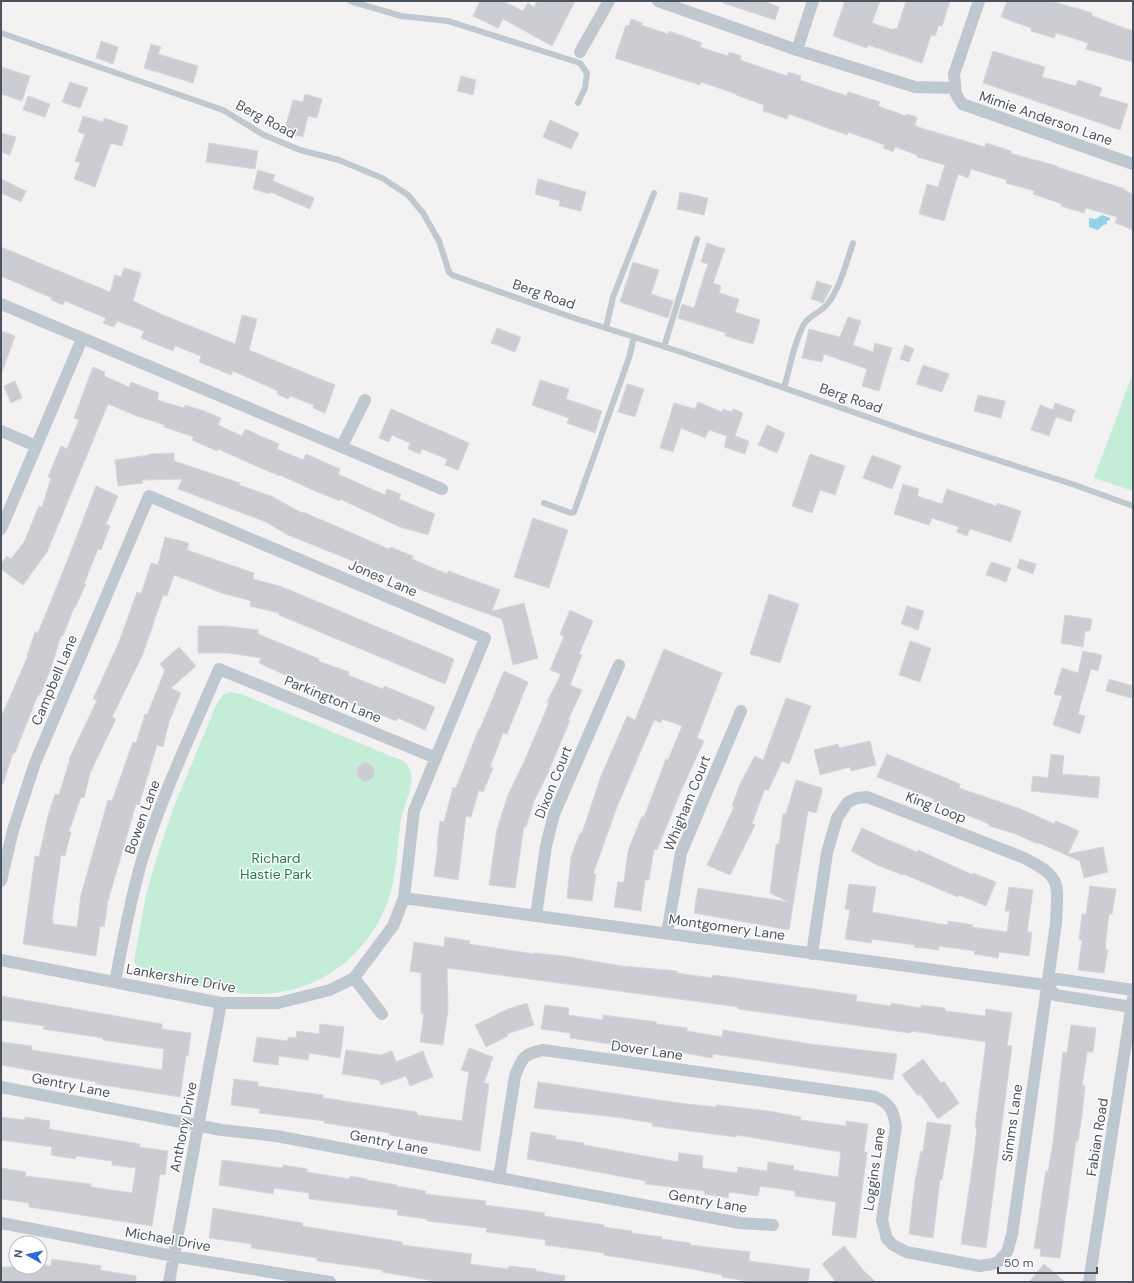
<svg xmlns="http://www.w3.org/2000/svg" width="1134" height="1283" font-family="'DM Sans',sans-serif">
  <style>
    .green { fill: #c3edd6 }
    .water { fill: #94d2e7 }
    .building { fill: #cbcdd3; stroke: #d6d7dc }
    .lines { fill: none; stroke-linecap: round; stroke-linejoin: round }
    .service { stroke: #c0c8cf; stroke-width: 6 }
    .minor { stroke: #c0c8cf; stroke-width: 12 }
    .labels { text-anchor: middle; dominant-baseline: central; stroke-width: 3; stroke-linejoin: round; paint-order: stroke }
    .street-label { font-size: 14px; fill: #4a535e; stroke: #fff }
    .park-label { font-size: 14px; fill: #1e7c51; stroke: #fff }
  </style>
  <rect width="100%" height="100%" fill="#f3f1f1"/>
  <path class="green" d="M1133 373V491L1094 478Z
    M230 692 241 694 403 761C422 775 404 801 401 820 397 844 397 871 390 895 368 962 308 1001 238 993L147 976 139 971 134 961 146 895 158 853 175 804 217 703 223 695Z"/>
  <path class="water" d="M1102 215 1110 218V220L1107 221V224L1103 225 1098 230 1089 227V218L1096 219Z"/>
  <path class="building" d="M480 1H503L523 11 528 3 534 7 537 1H575L552 46 503 19 498 28 473 16Z
    M724 1H768V3L779 7 775 20 723 3Z
    M845 1H880L872 23 893 30V28L897 29 906 1H950L942 26 939 25 935 36 931 35 922 63 868 45 867 48 833 36Z
    M1007 1H1051L1092 13V16L1133 31V62L1086 49 1088 43 1056 33 1054 38 1031 31V28L1001 17Z
    M631 19 642 23 641 25 668 34 669 31 702 43 700 47 728 56 729 52 741 56 740 60 787 76 788 72 801 76 800 80 847 96 848 92 880 102 878 106 906 116 907 114 917 117 915 125 918 127 985 147 986 143 1011 151 1010 153 1057 166V167L1125 189 1124 190 1133 194V230L1115 223 1117 217 1086 208 1084 213 1061 206 1062 204 1033 194 1035 191 1006 183 1007 180 971 169 968 178 958 174 944 221 919 214 927 184 938 187 945 165 917 157V155L895 147 893 152 883 148 885 145 848 132 847 135 789 114 787 119 763 111 764 105 736 95V94L701 82 700 85 615 58 626 25 629 26Z
    M101 41 118 47 113 64 96 58Z
    M151 44 161 47 158 54 198 66 193 83 144 68Z
    M993 51 1045 67 1042 77 1076 86 1078 80 1102 88 1099 96 1128 104 1120 130 983 83Z
    M1 67 30 76 22 101 1 94Z
    M461 76 476 80 473 95 457 91Z
    M70 82 88 88 80 108 62 102Z
    M305 94 322 99 317 118 308 116 303 137 284 132 293 100 303 102Z
    M28 96 50 104 45 117 23 110Z
    M83 116 103 122 104 118 128 126 122 146 111 143 95 187 74 179 80 163 75 161 85 134 78 132Z
    M550 120 579 133 571 149 543 137Z
    M1 133 16 137 10 155 1 152Z
    M209 143 258 151 255 169 206 162Z
    M258 170 275 175 273 181 314 198 310 209 270 192 269 194 253 189Z
    M1 179 26 191 21 202 1 193Z
    M538 179 586 192 581 211 559 206 560 201 535 194Z
    M680 192 708 198 704 215 677 209Z
    M707 243 725 249 713 283 721 286 719 293 739 299 735 312 760 320 753 344 725 336 726 333 678 318 682 304 694 308 708 264 701 262Z
    M1 247 110 292 115 275 121 277 124 268 141 273 133 301 163 315 235 344 242 315 257 319 249 350 335 385 325 413 313 408 314 405 290 396 288 399 277 394 278 391 233 371 231 375 199 362 201 356 175 346 173 351 141 338 144 331 117 321 114 327 103 323 106 318 65 301 63 305 51 300 52 298 1 276Z
    M633 262 659 270 651 294 673 301 668 318 620 302Z
    M817 281 832 286 823 303 811 299Z
    M848 317 861 321 853 345 873 352 875 343 892 348 879 391 862 386 867 369 824 354 822 362 802 358 809 329 840 337Z
    M497 328 521 337 515 352 491 343Z
    M1 331 15 336 2 372H1Z
    M905 345 914 349 909 362 900 359Z
    M923 365 949 374 942 392 916 384Z
    M93 367 105 372 104 376 129 387 131 382 159 393 157 400 184 408 185 405 204 411 221 418 218 425 242 436 245 429 279 444 277 449 303 460 306 454 340 469 338 474 385 495 387 489 401 494 399 499 435 514 428 535 400 527 340 499V501L315 491 280 475 279 476 218 449 217 451 192 440 194 437 164 427 165 425 137 416 108 404 47 552 23 585 1 569V564L7 556 11 559 24 542 39 506 42 507 51 478 48 477 61 446 67 449 79 420 74 418Z
    M540 380 569 389 566 399 602 411 595 433 567 423 569 418 532 405Z
    M15 381 22 398 11 403 4 386Z
    M627 384 644 389 635 417 618 412Z
    M978 395 1005 401 1001 418 974 411Z
    M698 402 722 412 723 409 732 412 733 409 743 413 735 436 749 441 745 454 724 447 727 436 709 430 705 438 681 428 673 452 660 448 674 403 695 409Z
    M1055 403 1075 410 1071 422 1056 417 1049 436 1031 430 1040 405 1053 410Z
    M391 409 469 443 458 470 445 465 447 459 422 449 420 454 408 449 410 443 392 435 389 442 379 438Z
    M767 425 785 433 777 453 758 445Z
    M174 453V461L240 483 239 485 271 496 302 513 303 512 389 549 390 547 413 556 412 559 447 574 448 571 500 590 492 611 524 603 538 658 513 665 502 619 429 593 407 584 408 583 288 535 266 522 178 489 182 479 142 480 143 483 118 486 115 460 149 455V454Z
    M810 454 845 466 835 495 820 490 812 513 792 506Z
    M872 455 901 466 892 489 863 478Z
    M903 484 919 489 917 496 942 504 947 489 996 506 997 503 1021 511 1011 542 970 529 967 536 957 532 959 527 932 518 929 525 894 514Z
    M96 486 118 496 106 524 110 526 101 550 98 549 84 584H86L75 608 74 607 63 636H61L50 671 40 695H38L15 753H13L3 784 1 783V717L28 656H27L35 632 38 633 66 564Z
    M533 518 568 530 549 588 514 577Z
    M165 537 189 543 187 550 254 573 253 579 280 586 454 659 445 684 279 615V613L250 606 251 601 222 593 174 575 167 596 163 595 143 654 112 717 116 719 90 773 84 798 81 797 69 831 71 832 65 856 61 855 52 920H53V924L77 927 81 895 108 800 112 801 133 742 136 743 145 714 147 715 165 670 160 664 179 647 196 666 171 688 181 693 169 722 163 747 157 745 139 805 136 804 108 901 104 927 100 926 96 956 23 944 35 856 39 857 48 816 55 794 59 795 70 759H69L97 700 93 699 119 642 137 592 141 594 151 563 158 565Z
    M1020 559 1036 564 1033 574 1017 568Z
    M991 562 1011 568 1006 582 986 575Z
    M769 594 799 604 780 663 750 654Z
    M907 606 924 611 918 630 901 624Z
    M570 610 593 621 579 654 582 655 570 685 582 690 568 720H570L548 773 534 801 526 827 524 826 515 888 489 885 497 829 508 795 524 762 549 703 547 702 561 674 550 670 564 636 560 634Z
    M1065 615 1092 619 1090 631H1085L1083 647 1061 643Z
    M198 626H225L258 630V634L319 659 318 661 349 672 348 675 383 689 384 686 435 707 425 730 398 718 396 721 344 700 345 698 317 689 318 686 283 674 259 663 261 658 228 653H198Z
    M910 641 931 648 920 682 899 675Z
    M664 649 722 673 697 738 704 741 680 793 657 850 654 849 649 880H645L641 911 614 907 618 882H624L628 851 642 816 644 817 666 759 668 760 682 726 662 719 661 723 654 720 617 807 593 874H596L592 901 567 898 571 857 580 833H582L601 776 627 716 635 720Z
    M1083 651 1102 655 1098 671 1091 669 1078 714 1085 716 1080 734 1053 725 1062 696 1054 694 1062 668 1078 673Z
    M504 671 528 682 507 734 503 733 490 767 493 768 483 792 479 790 471 817 466 816 458 880 434 876 438 846H437L440 821 444 822 453 787 456 788 479 728 480 729Z
    M1109 679 1133 686 1131 698 1106 691Z
    M786 698 811 706 789 764 782 761 768 791 765 789 752 823 755 825 730 875 707 865 734 807 732 806 740 784 755 756 763 760Z
    M870 741 876 765 851 771 850 767 820 775 814 750 838 744 839 748Z
    M887 754 960 784 959 788 1021 809 1054 824 1056 821 1079 831 1068 854 1103 847 1108 872 1084 878 1080 861 1039 843 1038 844 1013 833 989 826V824L933 801 934 799 877 777Z
    M1051 754 1064 756 1062 774 1100 777 1098 798 1031 791 1033 776 1048 778Z
    M366 762 374 768V777L365 782 357 777V767Z
    M796 780 822 788V792L816 813 808 811 789 930 694 913 698 888 789 902 770 893 776 844H779L783 814H786Z
    M862 828 886 839 917 852 918 850 973 875V873L996 882 986 906 959 895 958 897 903 874V875L879 866 851 851Z
    M849 884 876 887 872 912 947 925 948 921 973 925 972 927 1007 932 1010 911H1005L1009 887 1033 890 1027 932H1032L1029 956 999 952 998 958 974 954 975 951 939 946V950L914 947 915 945 872 939 871 943 845 939 850 910 845 909Z
    M1090 886 1116 889 1112 914H1109L1105 949 1108 950 1104 973 1078 970 1082 940H1079L1082 914H1086Z
    M445 937 470 941 469 944 534 954V953L564 956 622 966 677 971V973L712 978 713 975 857 995 856 1001 891 1006V1003L921 1008V1005L945 1008V1011L985 1016 986 1009 1012 1013 1007 1045 1012 1046 986 1248 961 1244 974 1155 977 1127H975L986 1042 911 1031 910 1033 882 1029 738 1009V1007L447 968 448 1010 443 1045 420 1042 424 1014H421V973L410 971 414 942 444 947Z
    M1 996 162 1024V1029L191 1033 188 1056H186L180 1097 96 1084V1082L1 1065V1042L32 1046V1050L162 1070 164 1049 103 1040V1038L43 1029 44 1026 1 1020Z
    M527 1003 534 1025 507 1034 508 1036 486 1047 475 1025 508 1009Z
    M545 1005 569 1008 568 1015 603 1020V1015L657 1022 656 1024 687 1028V1031L722 1037 723 1030 811 1044 897 1054 893 1080 713 1054 712 1058 625 1042 624 1046 570 1038V1033L541 1029Z
    M320 1024 344 1027 340 1058 309 1053 308 1060 279 1056 278 1065 253 1062 257 1037 288 1041V1037L296 1038 297 1031 319 1034Z
    M1071 1025 1096 1028 1093 1052H1087L1082 1086H1085L1082 1115 1078 1141H1076L1060 1258 1040 1256 1041 1249 1034 1248 1046 1171 1048 1172 1053 1142 1063 1052 1067 1053Z
    M469 1048 493 1057 484 1083 489 1084 480 1151 389 1135 390 1133 324 1123 325 1121 259 1113 260 1109 231 1105 234 1079 258 1082V1086L323 1095V1098L339 1100H337L417 1112V1115L462 1121 469 1072 461 1070Z
    M346 1050 381 1055 392 1051 396 1062 423 1051 433 1077 410 1086 406 1076 381 1085 379 1080 342 1074Z
    M923 1059 941 1083 944 1081 959 1103 938 1119 920 1094 918 1096 902 1075Z
    M538 1082 686 1104 716 1107 717 1105 768 1111 801 1117 800 1120 846 1126V1121L868 1124 864 1152H867L856 1238 832 1235 836 1202 795 1196V1191L760 1186 758 1196 729 1192 728 1198 704 1194 705 1191 645 1184 646 1181 527 1159 531 1132 556 1136 555 1139 584 1143V1145L678 1162 679 1153 703 1156 702 1168 737 1173 738 1167 767 1171 768 1162 794 1166 793 1170 838 1177 841 1152 736 1135V1137L652 1126 653 1123 623 1118 534 1108Z
    M1 1117 25 1120V1117L50 1121 49 1129 140 1144 139 1147 168 1151 165 1175 160 1174 152 1226 29 1207V1203L1 1199V1168L26 1172 25 1176 91 1184V1187L132 1193 136 1168 112 1165V1161L76 1156V1159L51 1155 52 1147 1 1140Z
    M927 1122 951 1125 942 1180H940L933 1238 909 1234 915 1181 921 1151 923 1152Z
    M222 1160 283 1168V1165L307 1169V1172L350 1179V1176L367 1179V1180L397 1185 396 1186 426 1191 425 1194 486 1201 485 1205 545 1213 544 1216 604 1225V1227L632 1231V1233L662 1237V1239L690 1243V1245L750 1252 749 1261 810 1269 808 1282H752L722 1277V1275L692 1269 604 1255V1253L545 1245 546 1240 486 1232 487 1228 427 1221V1219L397 1215 398 1210 309 1199V1193L274 1188 273 1194 219 1185Z
    M213 1208 303 1223 302 1226 402 1242V1245L472 1254 470 1264 508 1269 509 1266 536 1269V1271L565 1276 564 1282H440L382 1272 383 1270 317 1261V1258L251 1248 252 1244 209 1238Z
    M844 1246 863 1270 876 1282H836L822 1264Z
    M52 1259 101 1266 100 1270 136 1276V1282H1V1267H40V1264L51 1266Z
    M1044 1264 1065 1282H1029Z"/>
  <g class="lines">
    <path class="service" d="M350 1 401 16 448 21 580 63 587 73 585 88 578 103
      M1 33 223 110 264 135 300 150 339 160 382 178 408 195 423 213 439 241 449 272 452 275 571 317 684 353 919 435 1072 484 1133 506
      M606 328 613 297 654 193
      M664 347 697 239
      M784 388C790 368 793 345 803 326 808 315 822 313 829 302 841 285 846 263 853 243
      M544 503 571 513 574 512 629 358 634 337"/>
    <path class="minor" d="M658 1 797 50 915 87 955 88
      M979 1 954 74 956 94 962 104 1133 164
      M797 50 813 1
      M580 52 609 1
      M1 304 442 489
      M1 431 36 446
      M342 446 365 400
      M1 529 82 339
      M1 881 13 830 35 763 149 496 485 638 414 811 404 898 393 926 354 978 330 990 278 1003H221L1 960
      M404 898 1046 985 1057 979 1133 990
      M536 916 546 846 554 814 619 665
      M667 933 681 853 741 711
      M354 978 382 1014
      M115 982C123 941 130 900 142 860 162 795 192 732 219 669L436 758
      M1046 985 1055 995 1132 1007
      M1 1087 222 1130 276 1136 740 1223 773 1225
      M499 1178 515 1076C522 1058 523 1054 543 1050L876 1097C890 1104 893 1110 896 1126L882 1220 887 1239 893 1245 906 1252 980 1266 993 1264 999 1261 1007 1252 1012 1235 1056 923C1058 881 1062 877 1022 857L867 797 857 798 848 802 837 818 827 853 812 954
      M1 1223 173 1256 330 1282
      M169 1282 221 1003
      M1089 1282 1133 997"/>
  </g>
  <g class="labels">
    <g class="street-label">
      <text transform="translate(1046 118) rotate(19)">Mimie Anderson Lane</text>
      <text transform="translate(266 119) rotate(28)">Berg Road</text>
      <text transform="translate(544 294) rotate(19)">Berg Road</text>
      <text transform="translate(851 398) rotate(19)">Berg Road</text>
      <text transform="translate(383 578) rotate(23)">Jones Lane</text>
      <text transform="translate(54 680) rotate(-67)">Campbell Lane</text>
      <text transform="translate(333 699) rotate(22)">Parkington Lane</text>
      <text transform="translate(553 782) rotate(-68)">Dixon Court</text>
      <text transform="translate(687 803) rotate(-68)">Whigham Court</text>
      <text transform="translate(936 807) rotate(21)">King Loop</text>
      <text transform="translate(142 817) rotate(-70)">Bowen Lane</text>
      <text transform="translate(727 927) rotate(8)">Montgomery Lane</text>
      <text transform="translate(181 978) rotate(10)">Lankershire Drive</text>
      <text transform="translate(647 1050) rotate(8)">Dover Lane</text>
      <text transform="translate(71 1085) rotate(11)">Gentry Lane</text>
      <text transform="translate(1012 1123) rotate(-82)">Simms Lane</text>
      <text transform="translate(183 1127) rotate(-79)">Anthony Drive</text>
      <text transform="translate(1097 1137) rotate(-81)">Fabian Road</text>
      <text transform="translate(389 1142) rotate(11)">Gentry Lane</text>
      <text transform="translate(874 1169) rotate(-82)">Loggins Lane</text>
      <text transform="translate(708 1201) rotate(10)">Gentry Lane</text>
      <text transform="translate(168 1239) rotate(10)">Michael Drive</text>
    </g>
    <g class="park-label">
      <text x="276" y="858">Richard<tspan x="276" dy="16">Hastie Park</tspan></text>
    </g>
  </g>
  <rect width="1134" height="1283" fill="none" stroke="#4a535e" stroke-width="4"/>
  <g transform="translate(28 1255) rotate(278)"><circle r="19" fill="#ffffff" stroke="#b7babf"/>
  <path d="M0-3L7 15L0 10L-7 15Z" fill="#256bd9"/>
  <text y="-6" font-size="11" font-weight="bold" text-anchor="middle" fill="#4a535e">N</text>
  </g>
  <path d="M998 1267v6h99v-6" fill="none" stroke="#4a535e" stroke-width="2"/>
  <text x="1004" y="1267" font-size="12" fill="#4a535e" stroke="#ffffff" stroke-width="3" paint-order="stroke">50 m</text>
</svg>
